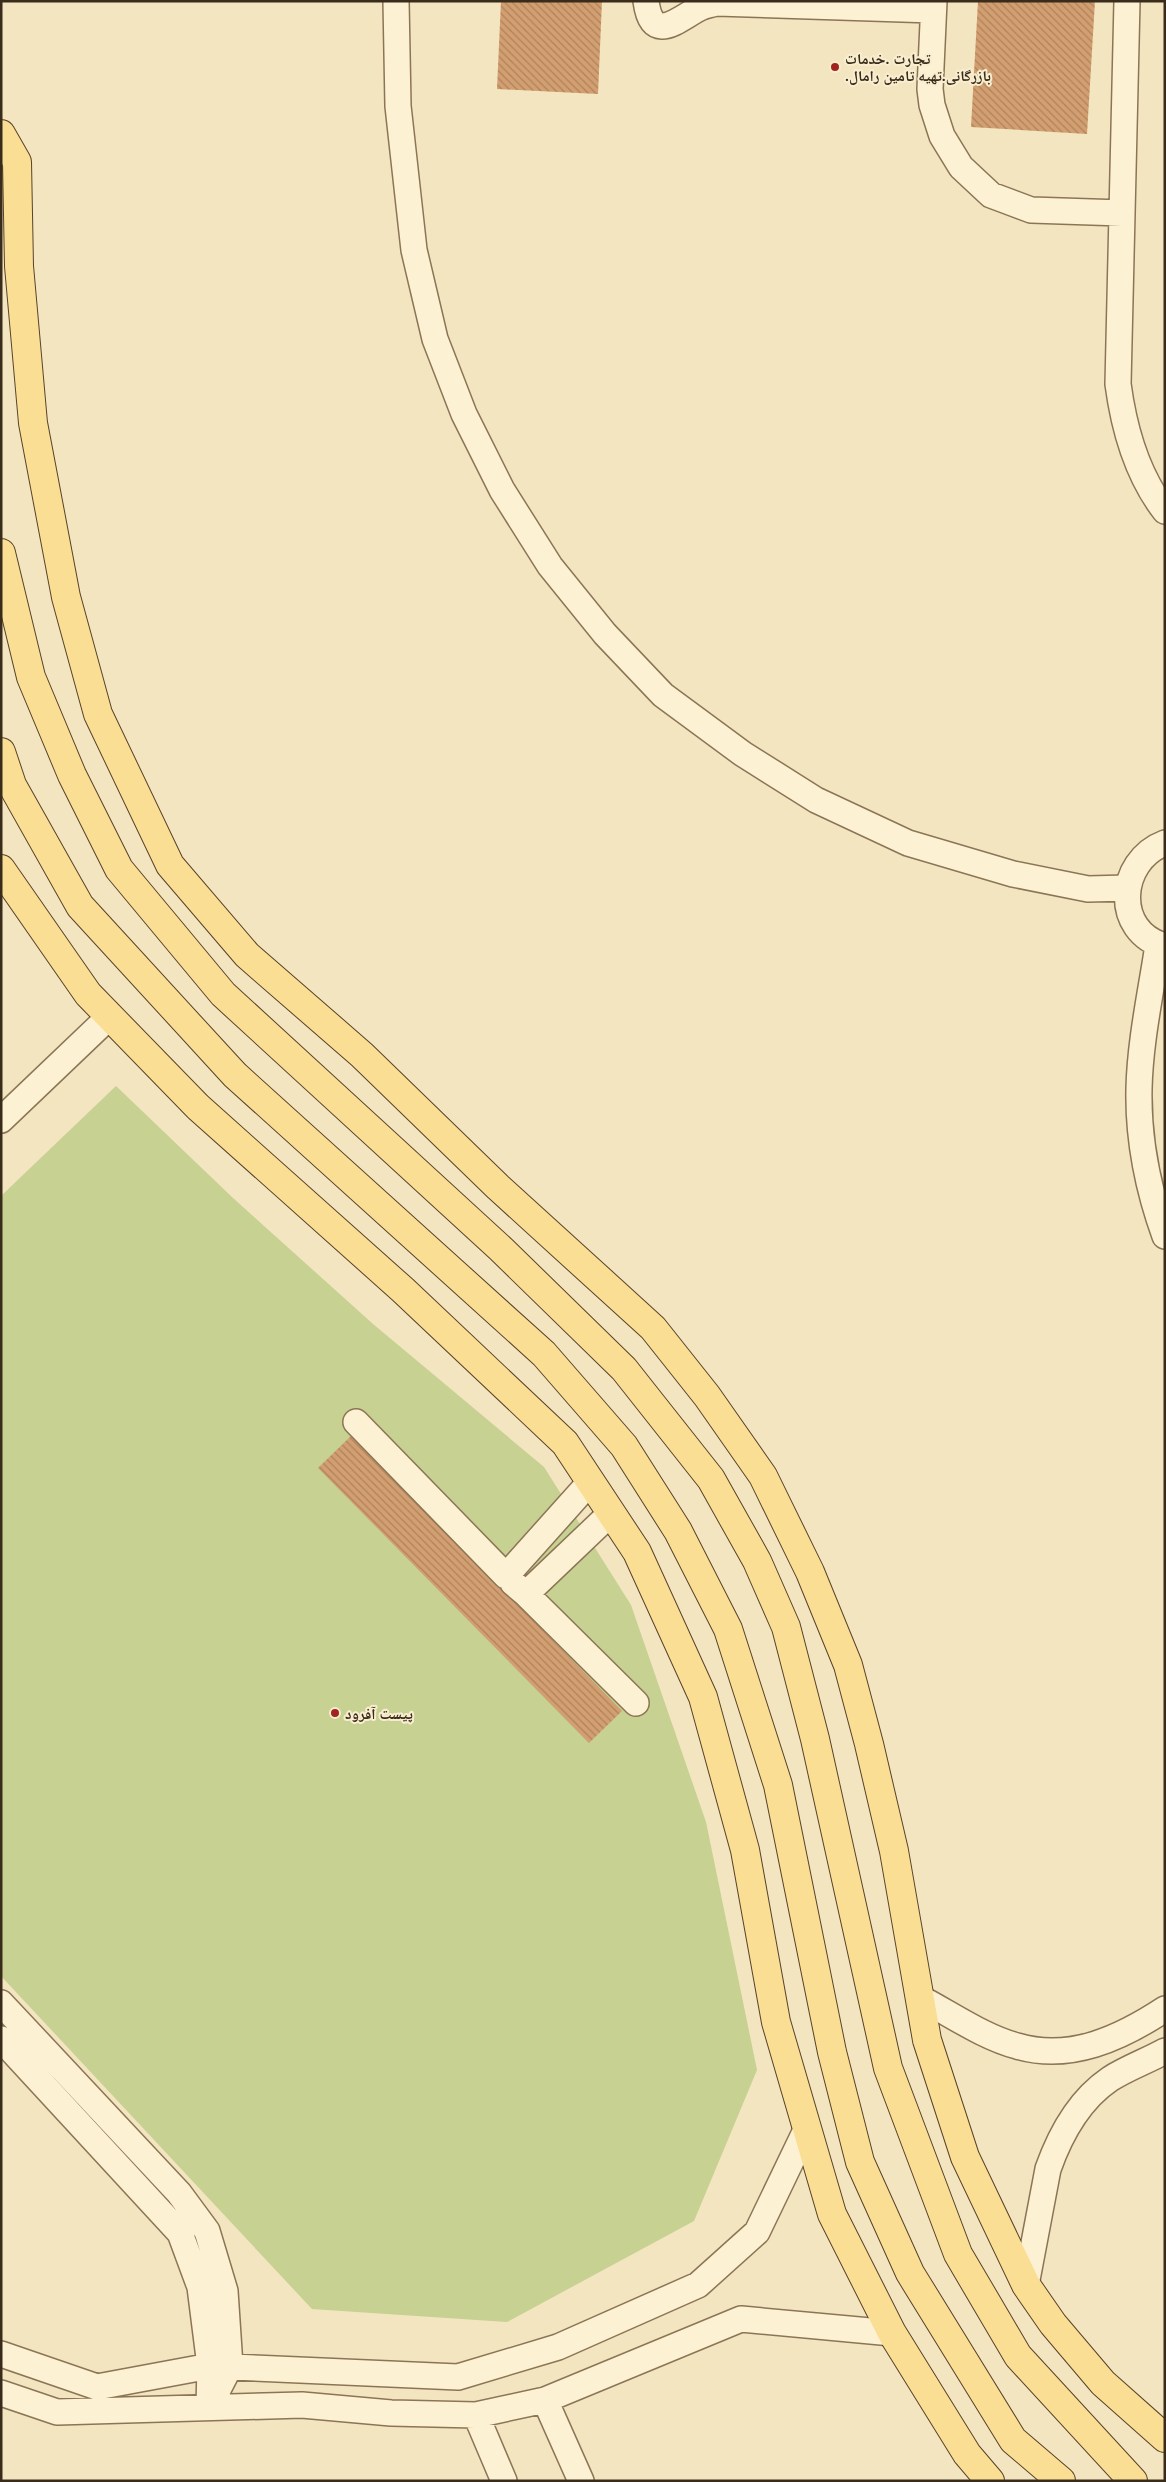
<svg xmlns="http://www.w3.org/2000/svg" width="1166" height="2482" font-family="'Libre Baskerville','Noto Naskh Arabic',serif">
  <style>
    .grass { fill: #c6d192 }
    .building { fill: url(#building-back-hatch) }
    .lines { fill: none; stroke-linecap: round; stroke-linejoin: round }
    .minor-casing { stroke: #8c7556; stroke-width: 28 }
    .major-casing { stroke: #59422a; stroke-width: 30 }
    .minor { stroke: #fcf1d3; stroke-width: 25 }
    .major { stroke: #f9de93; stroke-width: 28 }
    .poi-dot { fill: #a02520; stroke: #f8eecf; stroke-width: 2 }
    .labels { text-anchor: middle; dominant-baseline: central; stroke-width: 4; stroke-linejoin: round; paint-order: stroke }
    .poi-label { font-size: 15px; font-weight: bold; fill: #3a2c1b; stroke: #f8eecf; text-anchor: start }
  </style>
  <defs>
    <pattern id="building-back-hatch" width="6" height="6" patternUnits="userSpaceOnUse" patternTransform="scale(1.25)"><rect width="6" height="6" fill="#d39f71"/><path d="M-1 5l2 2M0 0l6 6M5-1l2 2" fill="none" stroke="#ac825c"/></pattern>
  </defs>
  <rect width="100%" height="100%" fill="#f2e5bf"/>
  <path class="grass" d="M116 1086 233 1198 373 1324 544 1467 631 1605 706 1822 757 2070 694 2221 507 2322 312 2309 1 1976V1196Z"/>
  <path class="building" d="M501 1H602L598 94 497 89Z
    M978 1H1095L1087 134 971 127Z
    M352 1435 622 1711 589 1743 318 1468Z"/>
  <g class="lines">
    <g class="minor-casing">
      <path id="minor" d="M396 1 398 106 414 250 435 339 464 414 502 490 550 566 605 634 663 695 743 754 816 800 908 843 1013 874 1088 889 1127 888
        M646 1C652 48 681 16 702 7 707 5 712 4 717 3L933 10
        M934 1 930 89 932 105 942 136 961 167 991 195 1031 210 1122 213
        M1127 1 1118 384C1124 429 1137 475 1165 511
        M1165 843C1117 861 1113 932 1165 946
        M1158 945C1151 992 1140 1041 1139 1089 1138 1140 1148 1189 1165 1236
        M1 1120 110 1016
        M356 1422 506 1576 590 1482
        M513 1583 526 1594 611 1513
        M526 1594 636 1703
        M920 1998C951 2014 983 2037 1017 2046 1070 2062 1121 2038 1165 2009
        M1 2003 179 2193 207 2231 225 2291 230 2366 209 2407 210 2366 200 2287 180 2233 1 2039
        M1026 2285 1048 2169C1060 2135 1079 2100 1110 2079 1127 2068 1147 2061 1165 2051
        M1 2354 97 2387 210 2366 458 2377 558 2347 698 2285 757 2232 807 2128
        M1 2393 57 2412 302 2405 391 2413 476 2415 545 2400 741 2319 892 2333
        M545 2400 581 2481
        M476 2415 504 2481"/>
    </g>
    <g class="major-casing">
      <path id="major" d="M1 134 17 162 19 266 33 423 66 597 98 714 170 865 247 955 362 1055 498 1187 653 1328 707 1396 763 1476 810 1572 848 1665 869 1744 894 1851 927 2040 965 2157 1026 2285 1053 2324 1103 2383 1165 2438
        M1 553 31 677 72 775 119 869 223 994 501 1249 624 1369 711 1479 757 1561 786 1627 815 1739 888 2068 958 2254 1018 2356 1133 2481
        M1 752 12 785 80 906 235 1075 544 1354 624 1446 678 1531 728 1629 778 1785 832 2052 860 2162 910 2273 1013 2440 1061 2481
        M1 869 88 994 198 1107 403 1290 565 1443 637 1552 703 1697 745 1850 776 2022 832 2214 892 2333 967 2454 990 2481"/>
    </g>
    <use href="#minor" class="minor"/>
    <use href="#major" class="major"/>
  </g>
  <g class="poi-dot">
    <circle cx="835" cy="67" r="5"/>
    <circle cx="335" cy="1713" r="5"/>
  </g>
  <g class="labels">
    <g class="poi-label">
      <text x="845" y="58">تجارت .خدمات<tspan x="845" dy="17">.بازرگانی.تهیه تامین رامال</tspan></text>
      <text x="345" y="1713">پیست آفرود</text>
    </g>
  </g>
  <rect width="1166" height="2482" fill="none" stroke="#3a2c1b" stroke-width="5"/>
</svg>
